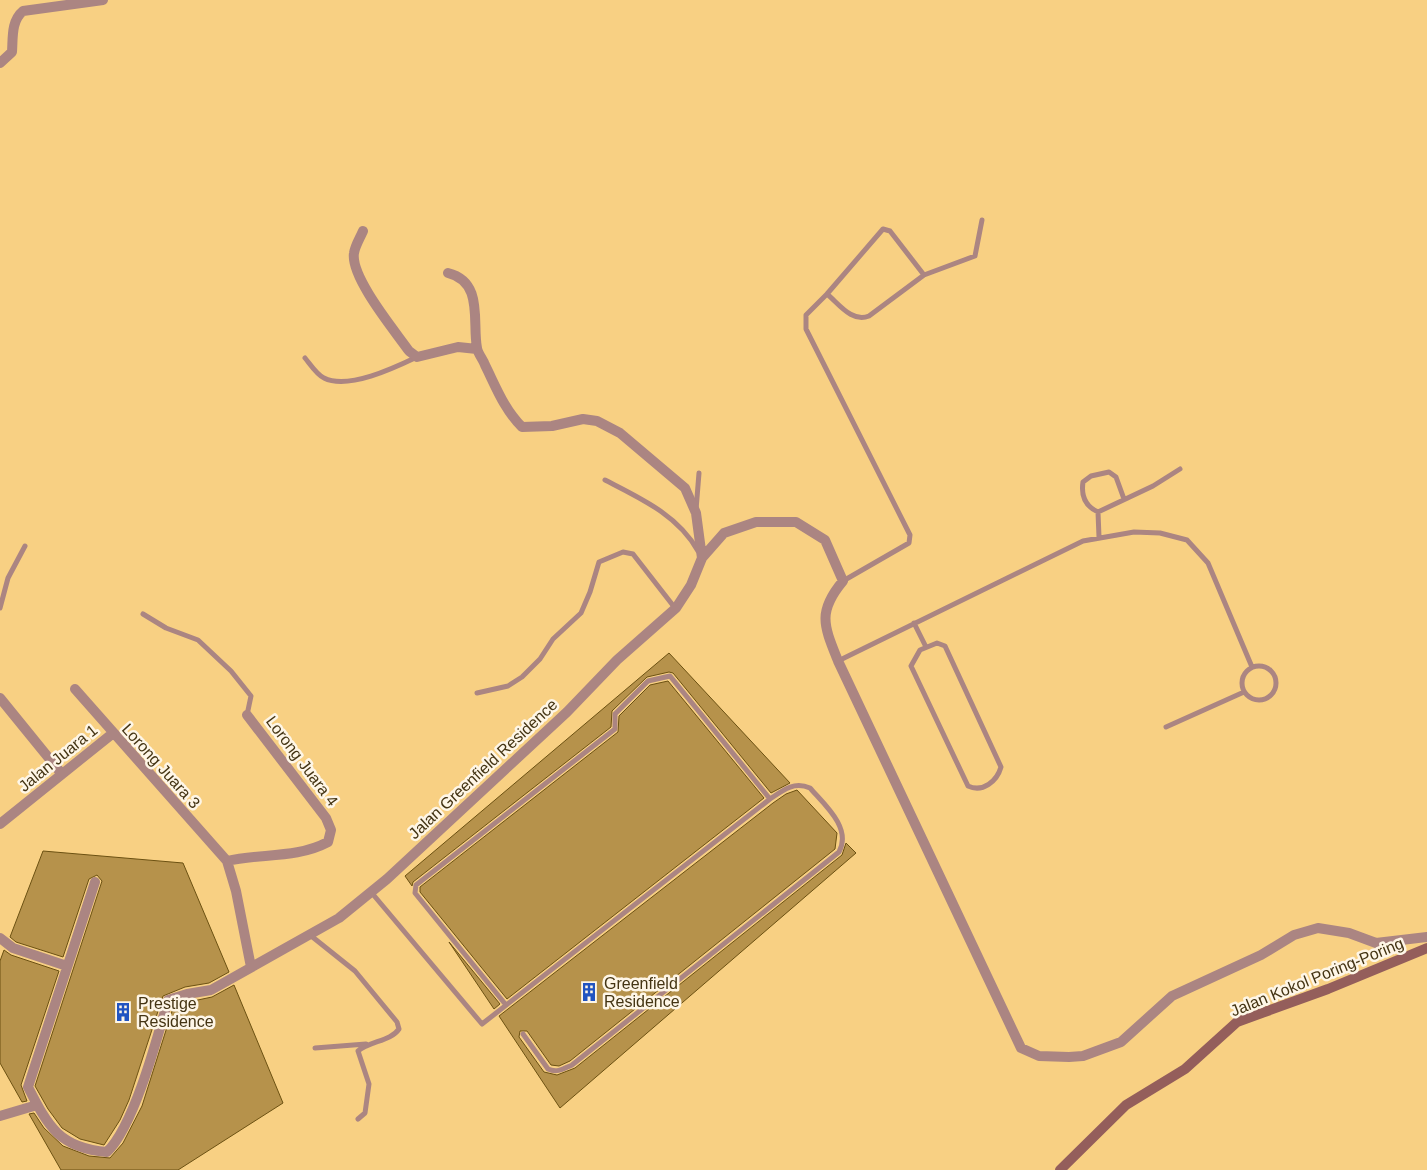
<svg xmlns="http://www.w3.org/2000/svg" width="1427" height="1170" font-family="Arial,sans-serif">
  <style>
    .building { fill: #b6924b; stroke: #6c5112 }
    .lines { fill: none; stroke-linecap: round; stroke-linejoin: round }
    .service { stroke: #ab8582; stroke-width: 5 }
    .minor { stroke: #ab8582; stroke-width: 10 }
    .secondary { stroke: #945e5b; stroke-width: 10 }
    .labels { text-anchor: middle; dominant-baseline: central; stroke-width: 5; stroke-linejoin: round; paint-order: stroke }
    .street-label { font-size: 16px; fill: #443413; stroke: #fef6e7 }
    .poi-label { font-size: 16px; fill: #443413; stroke: #fef6e7; text-anchor: start }
  </style>
  <rect width="100%" height="100%" fill="#f8d083"/>
  <path class="building" d="M669 653 790 783 771 793 673 673 669 672 647 677 612 711 611 727 413 882 412 886 405 876Z
    M668 681 764 798 507 999 420 892V887L618 732 619 716 650 685Z
    M797 790 837 833 835 849 570 1061 559 1066 551 1065 527 1031H520L519 1037 544 1072 557 1075 575 1068 842 855 846 843 856 853 560 1108 499 1016 773 803 786 794Z
    M43 851 183 863 229 972 209 983 185 987 163 996 129 1100 120 1120 104 1145 80 1139 62 1128 48 1109 35 1086 102 881 97 875 89 879 63 957 16 942 10 937Z
    M449 942 500 1004 494 1009Z
    M4 950 11 955 59 971 21 1085 27 1101 22 1102 0 1063V961Z
    M234 985 283 1103 178 1170H61L29 1114 34 1113 44 1128 63 1146 89 1156 110 1158 123 1143 142 1106 174 1005 212 997Z"/>
  <g class="lines">
    <path class="service" d="M883 229 890 231 924 275 869 316C852 323 839 304 827 294Z
      M924 275 975 256 982 220
      M827 294 806 315V329L910 535 909 543 843 581
      M305 358C310 364 317 375 324 378 348 390 394 368 417 357
      M605 480C640 498 678 515 698 551
      M1124 499 1116 477 1109 472 1091 476 1083 482C1081 495 1085 506 1098 512L1153 486 1180 469
      M696 510 699 473
      M1098 512 1099 537
      M0 608 8 578 25 546
      M143 614 166 628 198 640 231 671 251 696 247 715
      M914 623 926 647
      M937 643 945 646 1001 767C997 781 983 793 968 786L911 666 920 650Z
      M838 661 1083 541 1134 532 1160 533 1187 540 1208 563 1252 667
      M1242 683a17 17 0 1 1 34 0a17 17 0 1 1-34 0Z
      M477 693 508 686 522 677 540 659 553 639 581 613 590 592 599 562 623 552 633 554 675 608
      M1166 727 1244 692
      M371 892 482 1024 770 799 670 676 648 681 615 714V729L416 885 415 893 506 1005
      M310 935 355 971 397 1022 399 1029C391 1041 370 1041 358 1051L369 1084 365 1113 358 1119
      M523 1034 548 1069C557 1073 563 1069 572 1065L839 852C852 828 825 805 810 788 794 781 783 790 770 799
      M315 1048 366 1044"/>
    <path class="minor" d="M0 63 12 52C13 38 11 21 23 11L103 0
      M363 231C360 238 355 246 354 253 350 277 395 331 409 351L417 357 458 347 477 349
      M448 273C484 282 472 322 477 348 478 354 483 359 485 365 496 387 504 409 522 427L552 426 583 419 597 421 620 433 685 488 696 513 702 558
      M75 689 227 861 236 891 251 967
      M0 698 61 773
      M0 824 112 734
      M227 861C260 853 296 859 328 842L331 830 326 818 247 715
      M95 882 28 1087C48 1126 59 1148 107 1152 134 1126 157 1039 168 1000L187 994 211 990 339 918 387 879 567 712 617 660 676 608 691 585 702 558 724 533 756 522H796L825 540 843 581C817 612 824 626 838 661L1021 1048 1039 1056 1069 1057 1083 1056 1121 1042 1172 996 1261 955 1294 935 1318 928 1349 933 1376 943 1427 937
      M0 938 13 948 67 966
      M0 1116 37 1105"/>
    <path class="secondary" d="M1060 1170 1126 1105 1185 1069 1237 1022 1328 989 1427 948"/>
  </g>
  <defs>
    <g id="building-bare" transform="scale(1.5)"><path d="M-4-6H4V6H1V3H-1V6H-4ZM-2.5-4.3h1.7v1.8h-1.7ZM.8-4.3h1.7v1.8H.8ZM-2.5-1h1.7V.8h-1.7ZM.8-1h1.7V.8H.8Z" fill="#2154c1" stroke="#fef6e7" stroke-width="2.5" paint-order="stroke"/></g>
  </defs>
  <g fill-rule="evenodd">
    <use href="#building-bare" x="589" y="992"/>
    <use href="#building-bare" x="123" y="1012"/>
  </g>
  <g class="labels">
    <g class="street-label">
      <text transform="translate(58 758) rotate(-39)">Jalan Juara 1</text>
      <text transform="translate(302 761) rotate(53)">Lorong Juara 4</text>
      <text transform="translate(161 766) rotate(48)">Lorong Juara 3</text>
      <text transform="translate(483 769) rotate(-43)">Jalan Greenfield Residence</text>
      <text transform="translate(1317 977) rotate(-22)">Jalan Kokol Poring-Poring</text>
    </g>
    <g class="poi-label">
      <text x="604" y="983">Greenfield<tspan x="604" dy="18">Residence</tspan></text>
      <text x="138" y="1003">Prestige<tspan x="138" dy="18">Residence</tspan></text>
    </g>
  </g>
</svg>
